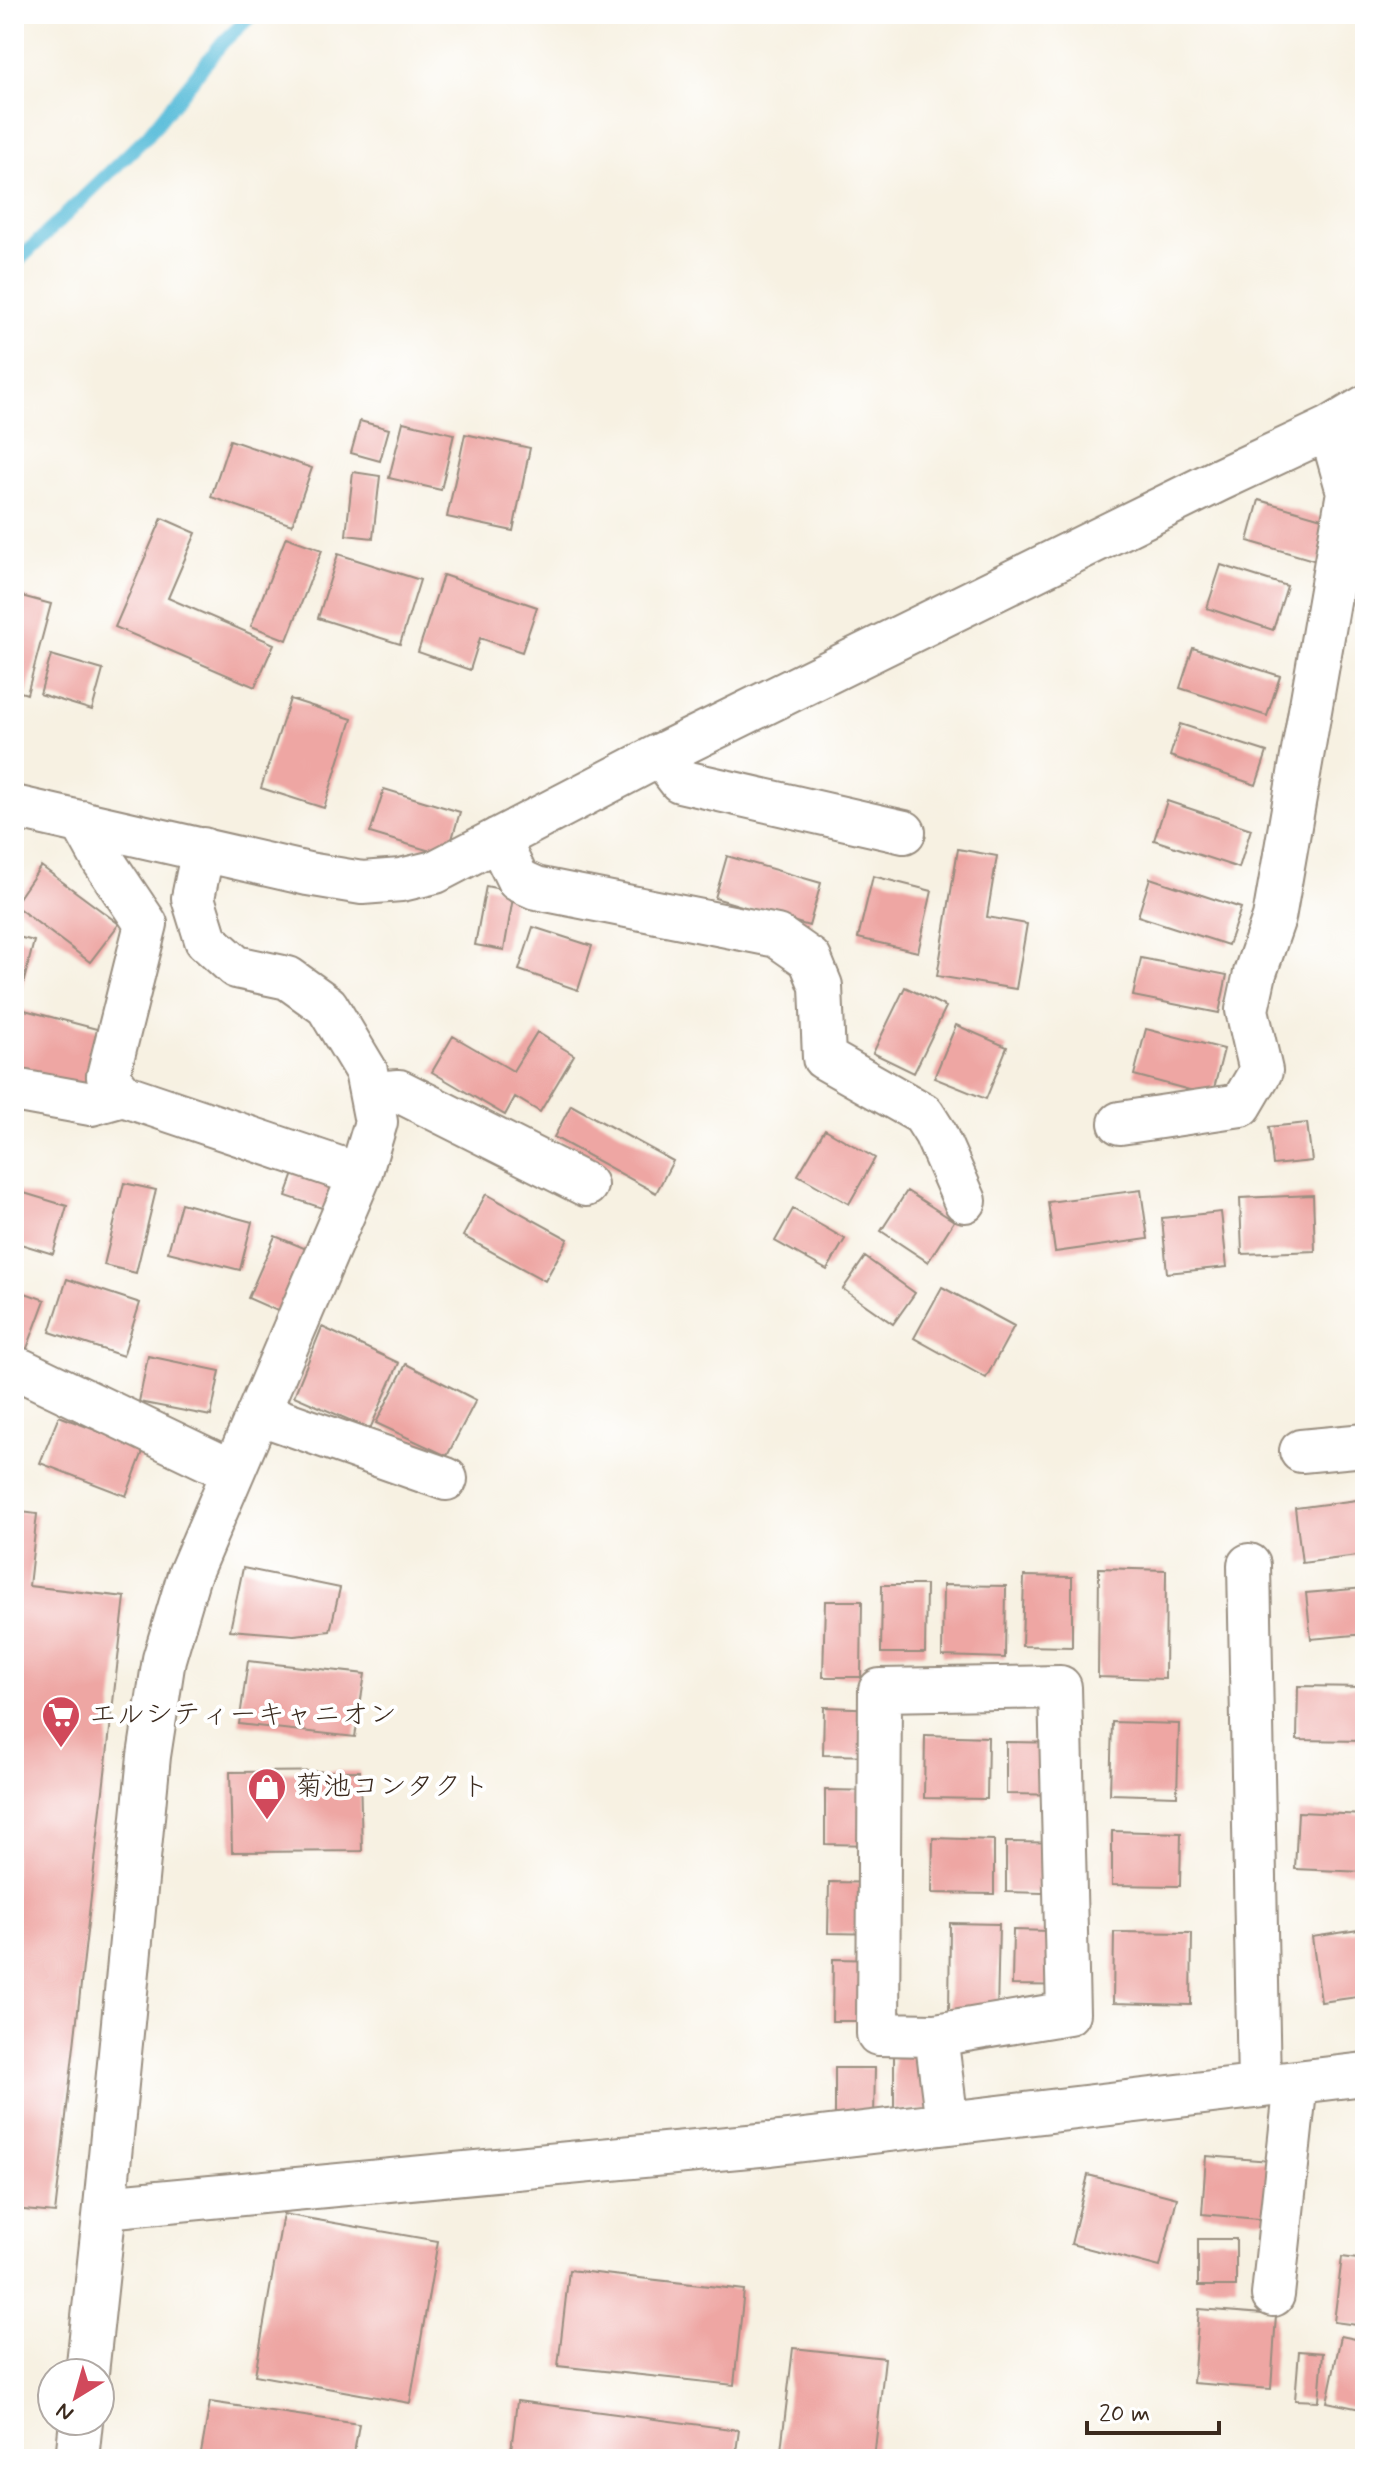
<svg xmlns="http://www.w3.org/2000/svg" width="1379" height="2473" font-family="Mynerve,'Klee One',sans-serif">
  <style>
    .lines { fill: none; stroke-linecap: round; stroke-linejoin: round }
    .stream { stroke: #5cbeda; stroke-width: 14 }
    .building { fill: #eea6a3 }
    .minor-casing { stroke: #998e80; stroke-width: 46 }
    .minor { stroke: #fff; stroke-width: 42 }
    .labels { text-anchor: middle; dominant-baseline: central; stroke-width: 8; stroke-linejoin: round; paint-order: stroke }
    .poi-label { font-size: 28px; fill: #3b2a1e; stroke: #fff; text-anchor: start }
  </style>
  <rect width="100%" height="100%" fill="#fff"/>
  <filter id="ink" filterUnits="userSpaceOnUse"><feTurbulence type="fractalNoise" baseFrequency=".0125" numOctaves="2"/><feDisplacementMap in="SourceGraphic" scale="16" xChannelSelector="R" yChannelSelector="G"/><feConvolveMatrix kernelMatrix="1 2 1 2 8 2 1 2 1" color-interpolation-filters="sRGB"/></filter>
  <filter id="wash" filterUnits="userSpaceOnUse"><feTurbulence type="fractalNoise" baseFrequency=".006" numOctaves="4" result="noise"/><feDisplacementMap in="SourceGraphic" scale="32" xChannelSelector="R" yChannelSelector="G"/><feGaussianBlur stdDeviation="1.8" result="paint"/><feColorMatrix in="noise" values="0 0 0 0 0 0 0 0 0 0 0 0 0 0 0 0 0 1.4 0 .05"/><feComposite in="paint" operator="in"/></filter>
  <g filter="url(#wash)">
    <rect width="100%" height="100%" fill="#f7f1e2"/>
    <g class="lines">
      <path class="stream" d="M14 265 148 135 222 43 253 14"/>
    </g>
    <g id="blocks">
      <path class="building" d="M360 421 389 429 380 461 351 453Z
        M403 422 454 434 441 490 389 478Z
        M465 434 530 448 513 531 447 517Z
        M230 440 312 468 292 525 211 497Z
        M353 472 380 476 373 538 346 535Z
        M1259 500 1332 521 1320 562 1248 541Z
        M162 518 196 533 168 598 274 644 255 687 115 627Z
        M286 537 322 550 287 640 251 626Z
        M338 554 420 580 400 644 318 618Z
        M1221 565 1287 586 1273 630 1207 608Z
        M443 575 537 607 522 652 480 638 470 670 418 652Z
        M14 594 51 604 27 694 14 690Z
        M1193 648 1280 676 1267 716 1180 688Z
        M51 655 103 670 92 710 40 694Z
        M290 699 352 719 324 808 261 788Z
        M1180 724 1267 752 1256 785 1170 756Z
        M384 789 460 812 447 856 370 833Z
        M1167 801 1251 829 1239 868 1154 840Z
        M958 849 997 856 987 917 1027 924 1016 989 937 976Z
        M727 856 821 883 809 926 715 898Z
        M41 866 119 924 90 962 14 905Z
        M873 876 932 891 918 952 858 938Z
        M1150 878 1241 908 1228 945 1138 916Z
        M486 886 514 892 504 950 475 945Z
        M533 927 592 946 578 990 519 970Z
        M14 936 34 941 17 1008 127 1037 111 1096 14 1071Z
        M1141 958 1227 975 1219 1013 1133 996Z
        M905 987 946 1007 914 1073 873 1053Z
        M956 1025 1007 1047 986 1099 934 1078Z
        M1146 1029 1224 1049 1212 1096 1134 1075Z
        M537 1032 574 1055 540 1112 515 1097 505 1115 432 1072 453 1036 513 1071Z
        M571 1105 673 1161 656 1193 554 1137Z
        M1307 1123 1312 1161 1273 1165 1269 1127Z
        M825 1129 875 1158 849 1204 798 1175Z
        M299 1160 341 1175 328 1210 286 1196Z
        M124 1183 156 1190 136 1273 104 1265Z
        M14 1190 67 1206 53 1254 14 1242Z
        M1141 1190 1148 1239 1055 1252 1048 1202Z
        M907 1191 954 1221 928 1262 881 1231Z
        M486 1194 568 1239 545 1281 463 1236Z
        M1313 1195 1315 1251 1242 1254 1240 1198Z
        M181 1203 252 1222 240 1270 168 1252Z
        M793 1209 845 1239 827 1270 775 1241Z
        M1221 1212 1227 1267 1167 1273 1162 1218Z
        M275 1236 309 1250 282 1313 248 1298Z
        M865 1257 915 1293 893 1324 843 1289Z
        M67 1279 140 1303 123 1356 50 1332Z
        M942 1287 1014 1326 986 1378 914 1338Z
        M14 1289 45 1300 23 1359 14 1356Z
        M322 1327 399 1363 370 1429 294 1396Z
        M148 1356 220 1371 211 1416 139 1402Z
        M406 1364 476 1400 447 1456 376 1423Z
        M59 1416 144 1449 126 1496 40 1463Z
        M1365 1499V1555L1302 1563 1295 1508Z
        M14 1511 37 1514 29 1586 125 1597 55 2213 14 2209Z
        M243 1568 340 1588 330 1631 294 1635 230 1630Z
        M1099 1568 1166 1570 1165 1679 1098 1677Z
        M1024 1576 1072 1577V1647L1022 1646Z
        M882 1585H926L925 1653H881Z
        M943 1585 1006 1586 1005 1658 942 1656Z
        M1365 1588V1634L1311 1639 1306 1593Z
        M825 1601H862L861 1677H823Z
        M248 1661 365 1674 355 1737 239 1724Z
        M1298 1686 1365 1687V1741L1297 1740Z
        M824 1707 882 1709 881 1756 823 1755Z
        M1112 1722 1179 1724 1177 1796 1110 1794Z
        M925 1735 988 1737 987 1799 924 1798Z
        M1006 1742 1071 1743V1795L1006 1794Z
        M360 1771 362 1851 232 1852 230 1772Z
        M825 1790 879 1791V1845L825 1844Z
        M1298 1812 1365 1815V1872L1295 1869Z
        M1112 1831 1181 1833 1180 1886 1112 1885Z
        M933 1838 994 1840V1894L932 1893Z
        M1006 1842 1079 1843 1078 1894 1006 1892Z
        M829 1882 887 1883 886 1934 828 1933Z
        M950 1923 999 1924 997 2015 949 2014Z
        M1365 1929V1996L1321 2002 1312 1937Z
        M1013 1930 1087 1932 1086 1986 1012 1985Z
        M1114 1932 1192 1933 1191 2005 1113 2003Z
        M833 1959 888 1960 887 2021H832Z
        M894 2054 942 2055 941 2111 894 2110Z
        M835 2068H875L874 2117H835Z
        M1206 2156 1297 2163 1293 2222 1202 2214Z
        M1088 2175 1177 2198 1160 2267 1071 2244Z
        M283 2214 438 2241 410 2403 255 2375Z
        M1198 2239H1236V2286H1198Z
        M1342 2257 1365 2260V2326L1334 2322Z
        M569 2270 744 2290 734 2385 558 2366Z
        M1199 2309 1276 2315 1271 2389 1193 2383Z
        M1341 2336 1365 2341V2410L1327 2402Z
        M793 2348 885 2358 874 2459H780Z
        M1299 2351 1323 2353 1319 2401 1295 2400Z
        M517 2401 739 2430 735 2459H510Z
        M210 2402 359 2424 353 2459H200Z"/>
    </g>
  </g>
  <g filter="url(#ink)">
    <use href="#blocks" fill-opacity="0" stroke="#998e80" stroke-width="2"/>
    <g class="lines">
      <g class="minor-casing">
        <path id="minor" d="M660 755 680 781 904 832
          M14 807 308 874 362 883 401 880 435 872 660 755 1219 480 1330 428 1365 407
          M82 822 103 860 146 924 108 1076 123 1095
          M498 839 518 880 536 888 777 936 810 959 821 986 824 1058 923 1114 935 1133 965 1201
          M14 1090 91 1104 123 1095 360 1175
          M371 1093 399 1091 586 1185
          M1120 1123 1241 1105 1261 1071 1247 1010 1255 973 1274 918 1348 492 1330 428
          M21 1370 232 1471
          M258 1413 446 1479
          M1301 1451 1365 1445
          M1249 1565 1259 2086
          M1060 1687 1068 2013 936 2035 878 2034 880 1690Z
          M936 2035 947 2123
          M105 2207 770 2144 1365 2074
          M1273 2295 1296 2082
          M87 2373 105 2207 149 1756 164 1659 189 1575 360 1175 376 1122 366 1071 327 1006 288 978 236 967 206 940 193 898 203 849
          M77 2459 81 2421"/>
      </g>
      <use href="#minor" class="minor"/>
    </g>
  </g>
  <defs>
    <g id="supermarket-pin" transform="scale(2)"><path d="M0 17L-7.5 6A9.5 9.5 0 1 1 7.5 6Z" fill="#d1495b" stroke="#fff"/><path d="M-6-5.5h2.5l.6 2H6L4.5 2H-2.5L-4.4-4H-6ZM-1.5 3.2a1.3 1.3 0 1 0 .1 0ZM3 3.2a1.3 1.3 0 1 0 .1 0Z" fill="#fff"/></g>
    <g id="shop-pin" transform="scale(2)"><path d="M0 17L-7.5 6A9.5 9.5 0 1 1 7.5 6Z" fill="#d1495b" stroke="#fff"/><path d="M-5-2.5h2.3a2.7 3.5 0 0 1 5.4 0H5L5.5 6h-11ZM-1.5-2.5h3a1.5 2.3 0 0 0-3 0Z" fill="#fff"/></g>
  </defs>
  <g fill-rule="evenodd">
    <use href="#supermarket-pin" x="61" y="1715"/>
    <use href="#shop-pin" x="267" y="1787"/>
  </g>
  <g class="labels">
    <g class="poi-label">
      <text x="89" y="1715">エルシティーキャニオン</text>
      <text x="295" y="1787">菊池コンタクト</text>
    </g>
  </g>
  <rect width="1379" height="2473" fill="none" stroke="#fff" stroke-width="48"/>
  <g transform="translate(76 2397) rotate(217)"><circle r="38" fill="#ffffff" stroke="#b1aaa5" stroke-width="2"/>
  <path d="M0-6L14 30L0 20L-14 30Z" fill="#d1495b"/>
  <text y="-12" font-size="22" font-weight="bold" text-anchor="middle" fill="#3b2a1e">N</text>
  </g>
  <path d="M1087 2421v12h132v-12" fill="none" stroke="#3b2a1e" stroke-width="4"/>
  <text x="1099" y="2421" font-size="24" fill="#3b2a1e" stroke="#ffffff" stroke-width="6" paint-order="stroke">20 m</text>
</svg>
